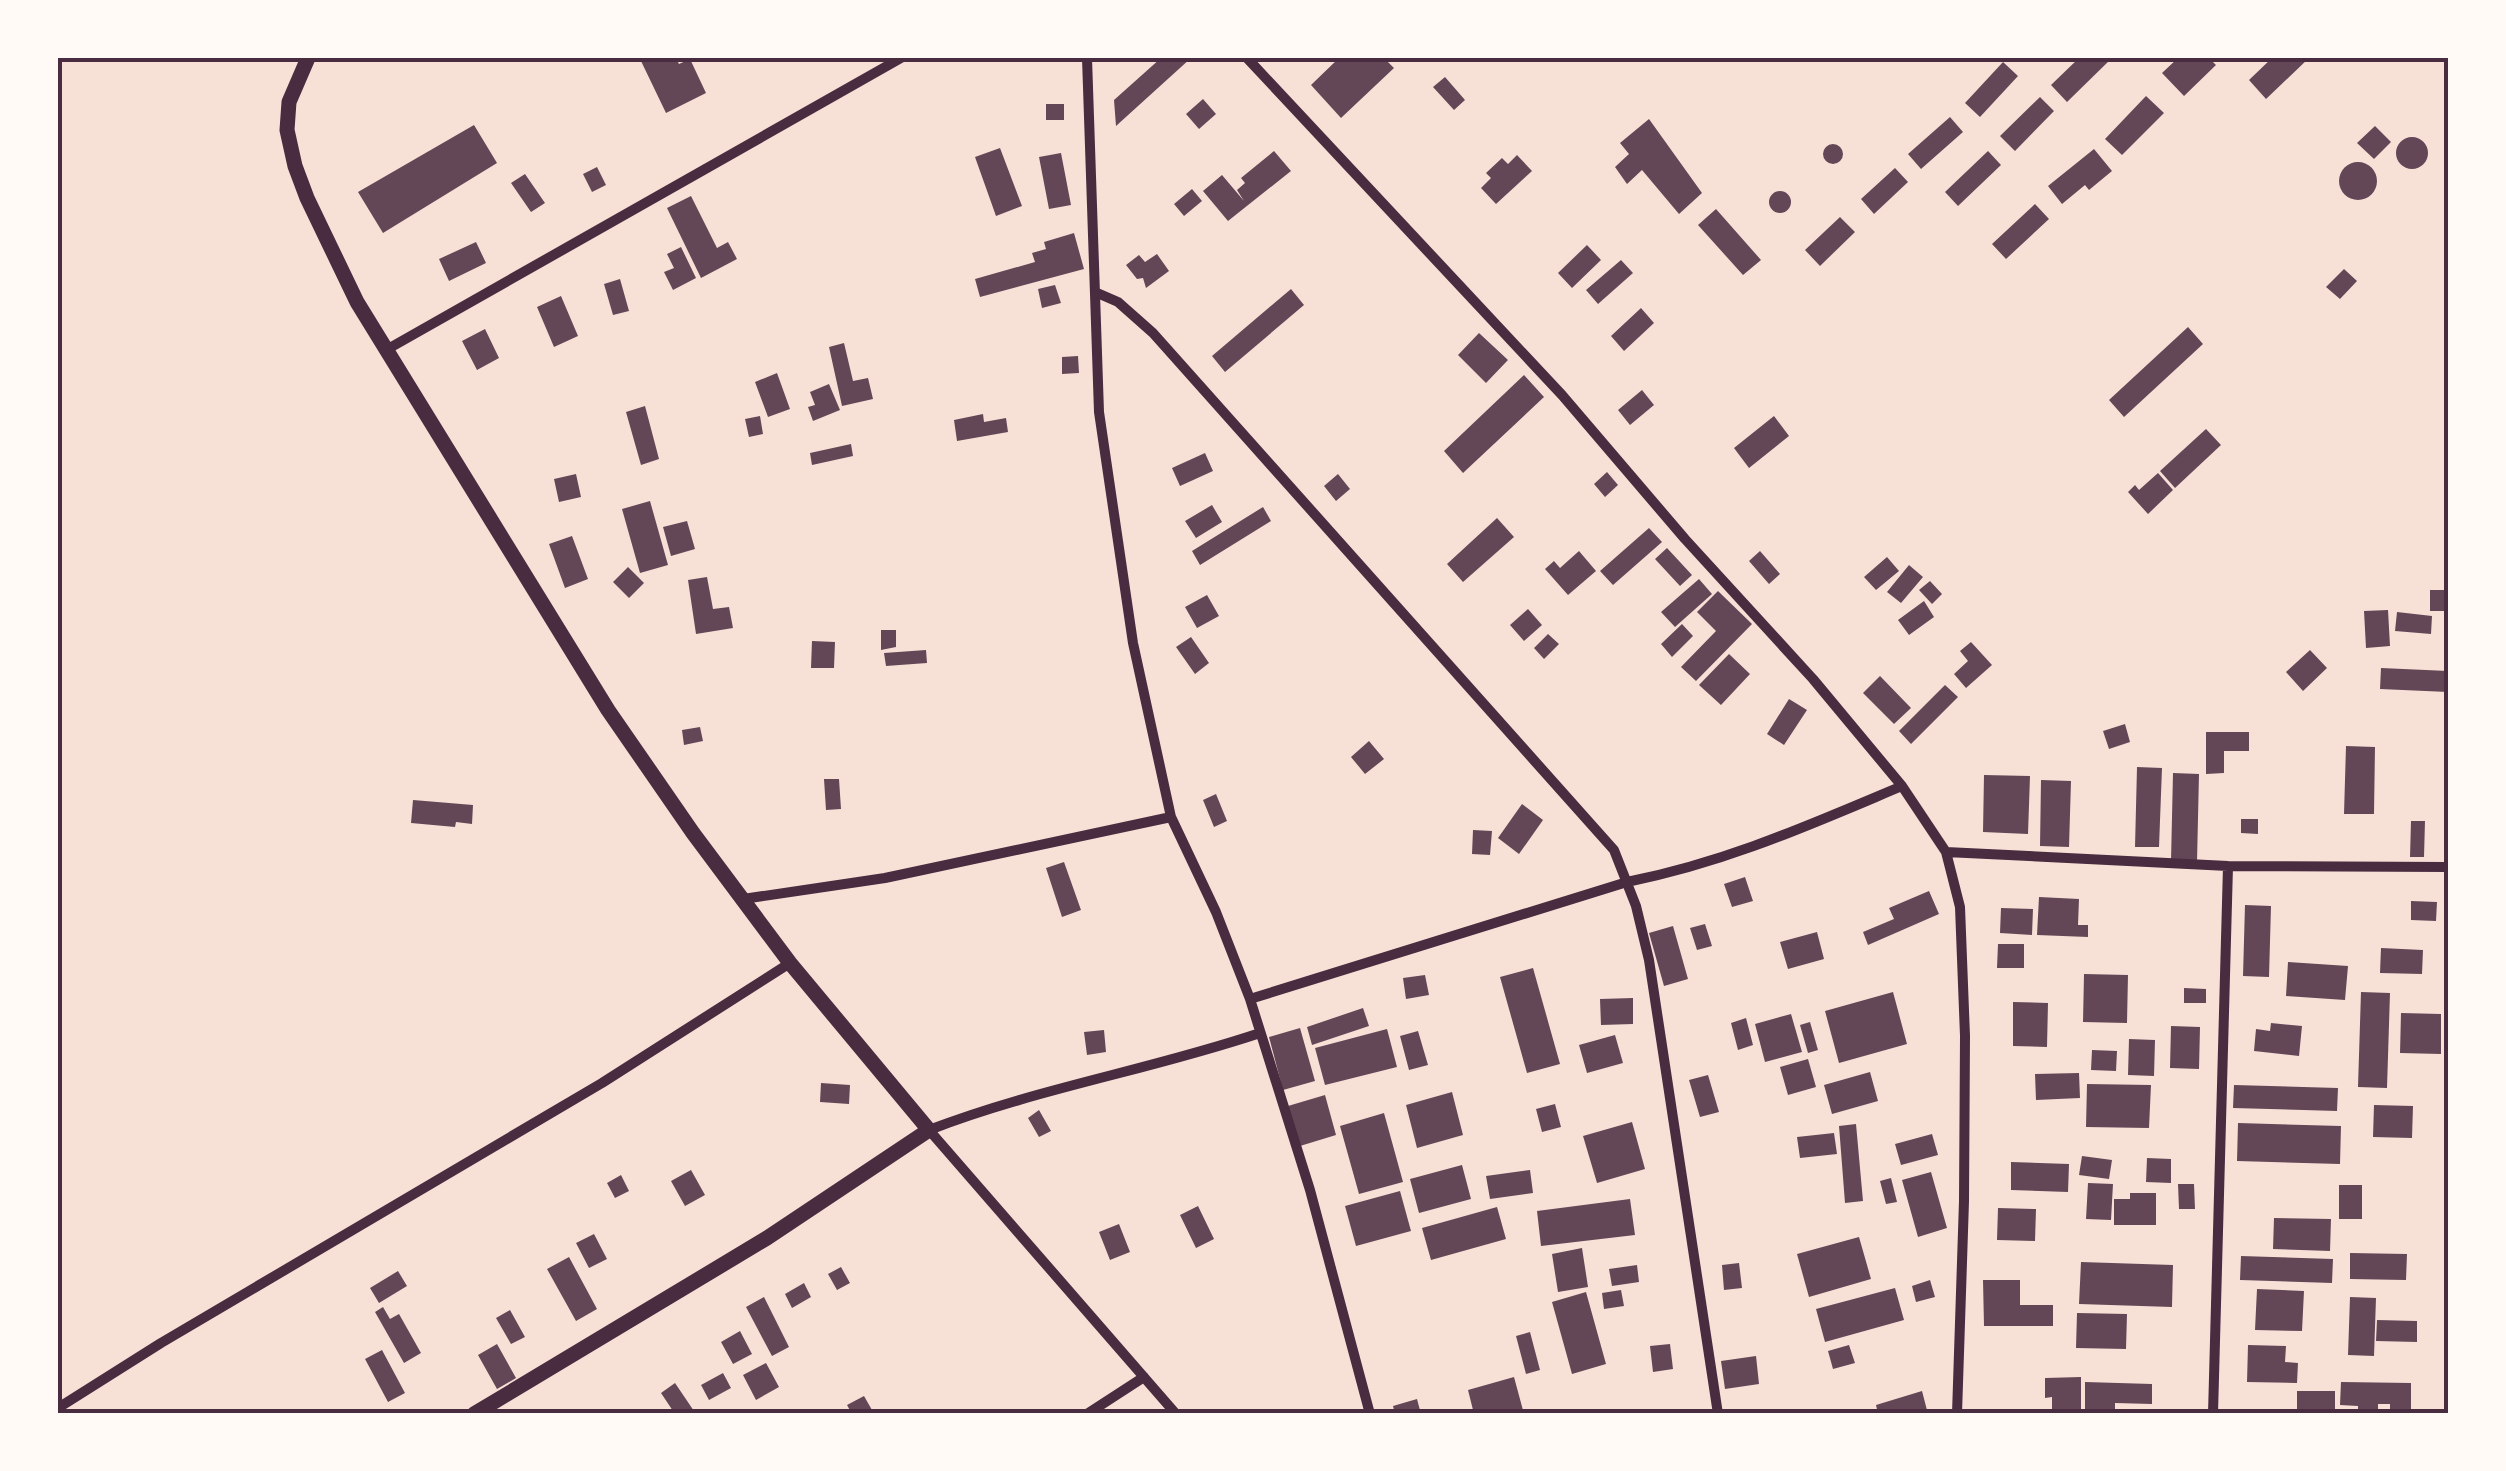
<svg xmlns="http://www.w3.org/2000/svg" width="2506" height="1471" font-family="Manrope,sans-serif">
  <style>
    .building { fill: #644757 }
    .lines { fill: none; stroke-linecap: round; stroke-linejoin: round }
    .minor { stroke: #4a2c40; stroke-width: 10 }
    .tertiary { stroke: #4a2c40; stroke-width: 15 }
    .neatline { fill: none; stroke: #4a2c40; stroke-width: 4 }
  </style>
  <rect width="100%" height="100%" fill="#f7e1d7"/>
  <path class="building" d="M648 58H676L679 64 690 59 706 93 666 113 641 61Z
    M1161 58H1191L1116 126 1114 100Z
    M1339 58H1384L1394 68 1341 118 1311 85Z
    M2079 58H2112L2067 102 2051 85Z
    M2178 58H2209L2216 65 2184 96 2162 73Z
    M2272 58H2309L2266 99 2249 80Z
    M2003 62 2018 76 1980 117 1965 103Z
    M1445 77 1465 100 1454 110 1433 87Z
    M2146 96 2164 113 2122 155 2105 139Z
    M2040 97 2054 111 2015 151 2000 136Z
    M1203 99 1216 114 1199 129 1186 114Z
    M1046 104H1064V120H1046Z
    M1950 117 1963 132 1921 169 1908 154Z
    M1649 119 1702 193 1679 214 1642 170 1627 184 1615 167 1629 154 1620 143Z
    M474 125 497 163 383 233 358 192Z
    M2375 126 2391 142 2374 159 2357 143Z
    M2396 153a16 16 0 1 1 32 0a16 16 0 1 1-32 0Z
    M1823 154a10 10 0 1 1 20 0a10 10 0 1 1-20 0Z
    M1000 148 1022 206 996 216 975 157Z
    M2094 149 2112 171 2089 190 2085 185 2062 204 2048 186Z
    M1274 151 1291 171 1228 221 1203 191 1222 175 1244 201 1237 190 1245 183 1241 178Z
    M1988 151 2001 165 1958 206 1945 192Z
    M1061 153 1071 205 1049 209 1039 157Z
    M1517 155 1532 171 1496 204 1481 188 1491 178 1486 173 1502 158 1508 164Z
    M2339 181a19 19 0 1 1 38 0a19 19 0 1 1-38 0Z
    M597 167 606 185 592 192 583 174Z
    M1895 168 1908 182 1874 214 1861 199Z
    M525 174 545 203 531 212 511 183Z
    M1192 189 1202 201 1184 216 1174 204Z
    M1769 202a11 11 0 1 1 22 0a11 11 0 1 1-22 0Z
    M691 196 717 248 728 242 737 259 701 278 667 208Z
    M2035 204 2049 219 2006 259 1992 244Z
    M1716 209 1761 260 1743 275 1698 225Z
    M1840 217 1855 232 1820 266 1805 250Z
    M1074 233 1084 269 980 297 975 279 1035 262 1032 253 1046 249 1044 242Z
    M476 242 486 263 449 281 439 259Z
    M1587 245 1601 260 1572 288 1558 273Z
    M681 247 696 278 673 290 664 272 674 268 667 254Z
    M1157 254 1169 271 1146 288 1143 278 1137 279 1126 265 1139 255 1145 262Z
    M1621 260 1633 273 1598 304 1586 290Z
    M2344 269 2357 281 2340 299 2326 287Z
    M620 279 629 311 613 315 604 284Z
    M1055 285 1061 303 1042 308 1038 289Z
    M1291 289 1304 305 1225 372 1212 356Z
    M561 296 578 336 554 347 537 307Z
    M1641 308 1654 323 1624 351 1611 336Z
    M2188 327 2203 344 2124 417 2109 400Z
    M485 329 499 358 477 370 462 341Z
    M1479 333 1508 360 1486 383 1458 355Z
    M844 343 853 381 868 378 873 399 842 406 829 347Z
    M1078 356 1079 373 1062 374V357Z
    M777 373 790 409 768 417 755 382Z
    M1524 375 1544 397 1463 473 1444 451Z
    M829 384 840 410 813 421 808 407 815 405 810 392Z
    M1642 390 1654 405 1630 425 1618 410Z
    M645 406 659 459 641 465 626 412Z
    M983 414 984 422 1006 418 1008 432 957 441 954 420Z
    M760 416 763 434 749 437 745 419Z
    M1774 416 1789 436 1749 468 1734 448Z
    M2206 429 2221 445 2175 488 2160 471Z
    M851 444 853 456 812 465 810 453Z
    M1205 453 1213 471 1180 486 1172 468Z
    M1607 472 1618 485 1605 497 1594 484Z
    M2158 473 2173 490 2148 514 2128 492 2135 485 2139 490Z
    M576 474 581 497 559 502 554 479Z
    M1338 474 1350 489 1336 501 1324 486Z
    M650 501 668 565 640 573 622 509Z
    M1212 505 1222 522 1196 538 1185 521Z
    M1263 507 1271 521 1200 565 1192 551Z
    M1497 518 1514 537 1463 582 1447 564Z
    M687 521 695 549 671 556 663 527Z
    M1649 528 1662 542 1613 585 1600 571Z
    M572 536 588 579 565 588 549 544Z
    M1667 548 1692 575 1680 586 1655 559Z
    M1579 551 1596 571 1568 595 1545 569 1554 561 1560 568Z
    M1760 551 1780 574 1769 584 1749 561Z
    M1887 557 1899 571 1876 590 1864 577Z
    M1909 565 1923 577 1901 603 1887 592Z
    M628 567 644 583 629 598 613 582Z
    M707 577 713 609 729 607 733 628 696 634 688 580Z
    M1699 579 1712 594 1675 627 1661 612Z
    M1930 581 1942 594 1932 604 1919 590Z
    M2430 590H2448V611H2430Z
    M1718 591 1752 624 1696 681 1681 667 1716 631 1697 612Z
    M1207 595 1219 616 1197 628 1185 607Z
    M1924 601 1934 617 1909 635 1898 620Z
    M1528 609 1542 625 1524 641 1510 625Z
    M2388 610 2390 646 2366 648 2364 611Z
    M2397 612 2432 616 2431 634 2395 631Z
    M1682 624 1693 636 1672 657 1661 644Z
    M881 630H896V647L881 650Z
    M1548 634 1559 644 1544 659 1534 648Z
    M1191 637 1209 663 1195 674 1176 647Z
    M812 641 835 642 834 668H811Z
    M1971 642 1992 665 1966 688 1954 674 1968 661 1960 651Z
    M926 650 927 663 886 666 884 653Z
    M2310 650 2327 668 2303 691 2286 672Z
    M1729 654 1750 674 1721 705 1699 685Z
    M2381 668 2448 671V692L2380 689Z
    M1880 676 1911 708 1894 724 1863 693Z
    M1945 685 1958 697 1911 744 1899 731Z
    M1789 699 1807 710 1784 745 1767 734Z
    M2125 724 2130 742 2109 749 2103 731Z
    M700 727 703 741 684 745 682 730Z
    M2206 732H2249V751H2224V773L2206 774Z
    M1369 741 1384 759 1365 774 1351 757Z
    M2346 746 2375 747 2374 814H2344Z
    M2137 767 2162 768 2159 847H2135Z
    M2173 773 2199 774 2197 862 2171 861Z
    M1984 775 2030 776 2028 834 1983 832Z
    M824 779H839L841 809 826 810Z
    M2041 780 2071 781 2069 847 2040 846Z
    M1216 794 1227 821 1214 827 1203 800Z
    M413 800 473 805 472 824 456 822 455 827 411 823Z
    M1522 804 1543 820 1519 854 1498 838Z
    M2241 819H2258V834L2241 833Z
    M2411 821H2425L2424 857H2410Z
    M1473 830 1492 831 1490 855 1472 854Z
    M1064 862 1081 910 1062 917 1046 868Z
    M1745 877 1753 901 1732 907 1724 884Z
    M1929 891 1939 914 1868 945 1863 932 1894 919 1889 908Z
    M2039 897 2079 899 2078 925H2088V937L2037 935Z
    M2411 901 2437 902 2436 921 2411 920Z
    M2245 905 2271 906 2269 977 2243 976Z
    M2001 908 2033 909 2032 935 2000 933Z
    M1705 924 1712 946 1697 950 1690 928Z
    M1673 926 1688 979 1664 986 1649 933Z
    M1817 932 1824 959 1788 969 1780 942Z
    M1998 944H2024V968H1997Z
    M2381 948 2423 950 2422 974 2380 973Z
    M2288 962 2348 966 2345 1000 2286 996Z
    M1533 968 1560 1064 1527 1073 1500 977Z
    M2084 974 2128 975 2127 1023 2083 1022Z
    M1425 975 1429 995 1406 999 1403 978Z
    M2184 988 2206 989V1003H2184Z
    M1893 992 1907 1044 1839 1063 1825 1011Z
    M2361 992 2390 993 2387 1088 2358 1087Z
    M1633 998V1024L1601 1025 1600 999Z
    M2013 1002 2048 1003 2047 1047 2013 1046Z
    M1363 1008 1369 1026 1312 1045 1307 1027Z
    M2401 1013 2441 1014V1054L2400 1053Z
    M1791 1014 1802 1052 1765 1062 1755 1024Z
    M1746 1018 1753 1045 1738 1050 1731 1023Z
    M1810 1022 1818 1050 1808 1053 1800 1025Z
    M2271 1023 2302 1026 2299 1056 2254 1051 2256 1029 2270 1031Z
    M2171 1026 2200 1027 2199 1069 2170 1068Z
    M1300 1028 1315 1081 1283 1090 1269 1037Z
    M1387 1029 1397 1067 1325 1085 1315 1048Z
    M1104 1030 1106 1052 1087 1055 1084 1032Z
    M1418 1031 1428 1065 1409 1070 1400 1036Z
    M1615 1035 1623 1063 1587 1073 1579 1045Z
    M2129 1039 2155 1040 2154 1076 2128 1075Z
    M2092 1050 2117 1051 2116 1071 2091 1070Z
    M1808 1059 1816 1087 1788 1095 1780 1067Z
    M1870 1072 1878 1101 1832 1114 1824 1085Z
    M2079 1073 2080 1098 2036 1100 2035 1074Z
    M1708 1075 1719 1112 1700 1117 1689 1080Z
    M821 1083 850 1085 849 1104 820 1102Z
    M2087 1084 2151 1085 2149 1128 2086 1127Z
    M2234 1085 2338 1088 2337 1111 2233 1108Z
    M1452 1092 1463 1135 1417 1148 1406 1105Z
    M1325 1095 1336 1135 1300 1146 1288 1106Z
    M1555 1104 1561 1127 1542 1132 1536 1109Z
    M2374 1105 2413 1106 2412 1138 2373 1137Z
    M1039 1110 1051 1131 1039 1137 1028 1118Z
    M1384 1113 1403 1182 1359 1194 1340 1126Z
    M1632 1122 1645 1169 1597 1183 1583 1136Z
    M2238 1123 2341 1126 2340 1164 2237 1161Z
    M1856 1124 1863 1201 1845 1203 1839 1126Z
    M1834 1133 1837 1154 1800 1158 1797 1137Z
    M1932 1134 1938 1155 1901 1165 1895 1144Z
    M2082 1156 2112 1160 2109 1179 2079 1175Z
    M2147 1158 2171 1159V1183L2146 1182Z
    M2011 1162 2069 1164 2068 1192 2011 1190Z
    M1462 1165 1471 1199 1419 1213 1410 1179Z
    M691 1170 705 1195 685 1206 671 1181Z
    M1530 1170 1533 1193 1490 1199 1486 1176Z
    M1931 1172 1947 1228 1918 1237 1902 1180Z
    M621 1175 629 1191 615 1198 607 1183Z
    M1891 1178 1897 1202 1886 1204 1880 1181Z
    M2088 1183 2113 1184 2111 1220 2086 1219Z
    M2178 1184H2194L2195 1209H2179Z
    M2339 1185H2362V1219H2339Z
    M1400 1191 1411 1231 1356 1246 1345 1206Z
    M2130 1193H2156V1225H2114V1199H2130Z
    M1630 1199 1635 1235 1541 1246 1537 1211Z
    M1198 1206 1214 1239 1196 1248 1180 1215Z
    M1497 1207 1506 1239 1431 1260 1422 1228Z
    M1998 1208 2036 1209 2035 1241 1997 1240Z
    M2274 1218 2331 1219 2330 1251 2273 1249Z
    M1119 1224 1130 1252 1110 1260 1099 1232Z
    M594 1234 607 1259 589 1268 576 1243Z
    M1859 1237 1871 1279 1809 1297 1797 1254Z
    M1582 1248 1588 1287 1558 1292 1552 1254Z
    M2350 1253 2407 1254 2406 1280 2350 1279Z
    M2241 1256 2333 1259 2332 1283 2240 1280Z
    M569 1257 597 1309 576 1321 547 1269Z
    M2081 1262 2173 1265 2172 1307 2079 1304Z
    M1739 1263 1742 1288 1724 1290 1722 1265Z
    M1637 1265 1639 1282 1612 1286 1609 1269Z
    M841 1267 850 1283 837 1290 828 1274Z
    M398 1271 407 1286 379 1303 370 1288Z
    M1930 1280 1935 1297 1916 1302 1912 1286Z
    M1983 1280H2020V1305H2053V1326H1984Z
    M804 1283 811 1297 792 1308 785 1294Z
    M1895 1288 1904 1320 1825 1342 1816 1309Z
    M2257 1289 2304 1291 2302 1331 2255 1330Z
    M1621 1290 1624 1306 1604 1309 1602 1293Z
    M1586 1292 1606 1364 1572 1374 1552 1302Z
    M764 1297 789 1347 772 1356 746 1307Z
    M2350 1297 2376 1298 2374 1356 2348 1355Z
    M383 1307 390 1319 399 1314 421 1353 404 1363 375 1312Z
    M510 1310 525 1337 511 1344 496 1318Z
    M2077 1313 2127 1314 2126 1349 2076 1348Z
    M2377 1320 2417 1321V1342L2376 1341Z
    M740 1331 752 1354 733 1364 721 1342Z
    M1530 1332 1540 1370 1526 1374 1516 1336Z
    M497 1344 516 1378 497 1389 478 1355Z
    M1670 1344 1673 1369 1653 1372 1650 1346Z
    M1849 1345 1855 1363 1833 1369 1828 1351Z
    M2248 1345 2286 1346 2285 1362 2298 1363 2297 1383 2247 1382Z
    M382 1350 405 1393 388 1402 365 1359Z
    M1756 1356 1759 1384 1725 1389 1721 1361Z
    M766 1363 779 1387 756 1400 743 1375Z
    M723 1373 731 1388 709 1400 701 1385Z
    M1514 1377 1524 1414H1474L1468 1390Z
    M2081 1377V1414H2052V1397L2045 1398V1378Z
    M2085 1382 2152 1384V1404L2115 1403V1414H2085Z
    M2341 1382 2411 1383V1414H2390V1404H2378V1414H2358V1406L2340 1405Z
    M675 1383 696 1414H675L661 1393Z
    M1922 1391 1928 1414H1878L1876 1405Z
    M2297 1391H2335V1414L2297 1413Z
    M864 1396 872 1410 866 1414H852L847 1405Z
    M1417 1399 1421 1414H1395L1393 1406Z"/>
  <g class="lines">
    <path class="minor" d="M1087 58 1099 412 1133 643 1171 817 1216 912 1250 999 1310 1190 1370 1414
      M1247 58 1562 395 1685 539 1813 679 1902 786 1946 852 1960 907 1965 1036 1964 1201 1957 1414
      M1095 292 1118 302 1153 333 1614 850 1636 906 1649 960 1718 1414
      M386 350 901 58
      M1946 852 2228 866 2448 867
      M743 899 885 878 1171 817
      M1250 999 1627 882C1727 862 1809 825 1902 786
      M58 1408 161 1343 602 1083 790 963
      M1087 1414 1144 1377
      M1176 1414 929 1130C1038 1088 1150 1070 1260 1033
      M2213 1414 2228 866"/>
    <path class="tertiary" d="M308 58 289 102 287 130 295 166 307 198 357 302 608 710 693 833 790 963 929 1130 767 1238 474 1414"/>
  </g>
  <rect width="2506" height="1471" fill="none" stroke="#fffaf5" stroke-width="120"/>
  <rect x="60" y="60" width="2386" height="1351" class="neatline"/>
</svg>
